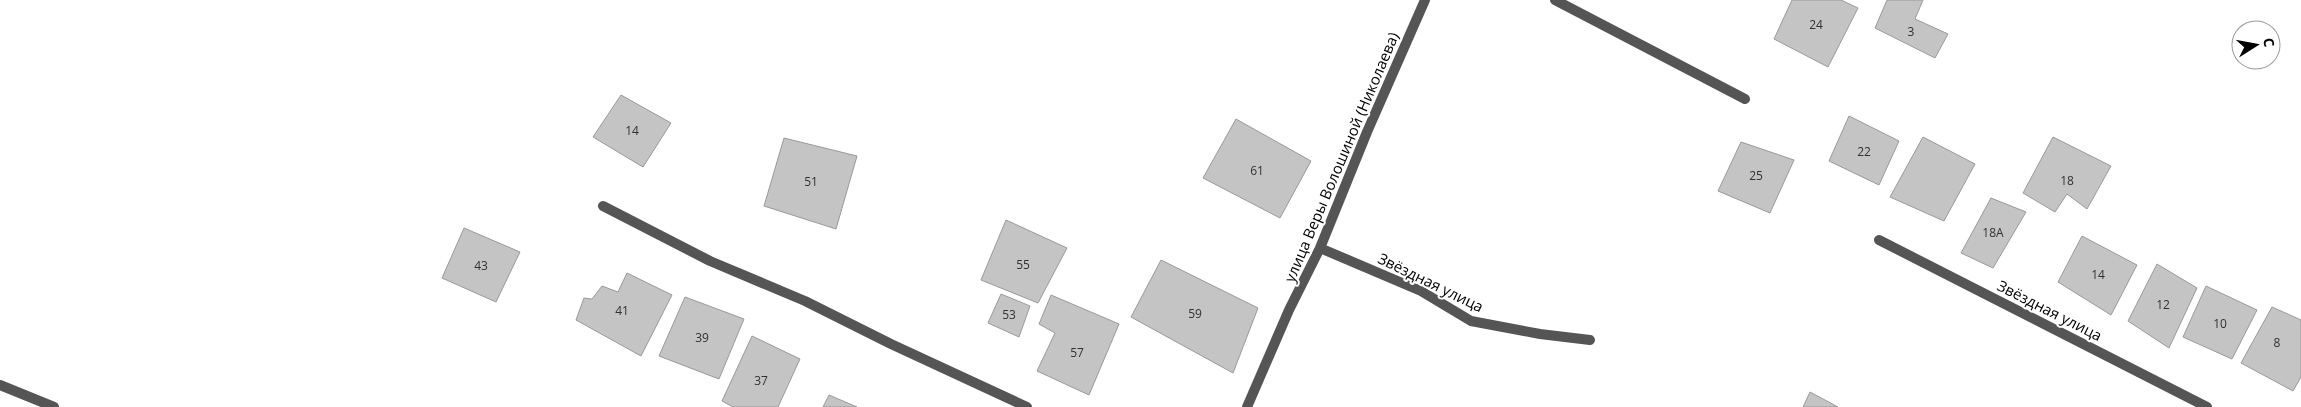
<svg xmlns="http://www.w3.org/2000/svg" width="2301" height="407" font-family="'Open Sans',sans-serif">
  <style>
    .building { fill: #c4c4c4; stroke: #999 }
    .lines { fill: none; stroke-linecap: round; stroke-linejoin: round }
    .street { stroke: #555; stroke-width: 10 }
    .labels { text-anchor: middle; dominant-baseline: central; stroke-width: 4; stroke-linejoin: round; paint-order: stroke }
    .number-label { font-size: 12px; fill: #313131 }
    .street-label { font-size: 15px; fill: #000; stroke: #fff }
  </style>
  <rect width="100%" height="100%" fill="#fff"/>
  <path class="building" d="M1792 0H1841L1858 8 1828 67 1774 39Z
    M1887 0H1923L1915 19 1948 34 1935 58 1875 28Z
    M621 95 671 123 643 167 593 137Z
    M1849 116 1899 141 1879 185 1829 161Z
    M1236 119 1311 161 1280 218 1203 178Z
    M1923 137 1975 164 1944 221 1890 197Z
    M2053 137 2111 166 2087 209 2067 194 2055 212 2023 193Z
    M784 138 857 156 836 229 764 206Z
    M1741 142 1794 160 1770 213 1718 191Z
    M1991 198 2026 212 1993 268 1961 253Z
    M1006 220 1067 248 1038 303 981 280Z
    M464 228 520 252 496 302 442 278Z
    M2082 236 2137 265 2111 315 2058 282Z
    M1161 260 1258 308 1233 373 1131 317Z
    M2157 264 2197 288 2169 348 2128 321Z
    M627 273 672 295 641 356 576 320 584 298 592 299 602 286 618 292Z
    M2206 286 2257 310 2232 359 2183 337Z
    M1001 294 1030 306 1019 337 988 323Z
    M1051 295 1119 324 1089 395 1037 371 1055 333 1039 324Z
    M685 297 744 319 719 379 659 356Z
    M2272 307 2301 320V377L2293 391 2241 363Z
    M752 336 800 359 778 407H733L722 401Z
    M1810 392 1838 407H1803Z
    M829 395 857 407H823Z"/>
  <g class="lines">
    <path class="street" d="M1555 0 1745 99
      M603 206 710 261 805 301 891 344 1027 407
      M1879 240 2207 407
      M1320 248 1421 291 1471 321 1540 334 1590 340
      M0 385 54 407
      M1247 407 1289 310 1320 248 1367 132 1425 0"/>
  </g>
  <g class="labels">
    <g class="number-label">
      <text x="1816" y="24">24</text>
      <text x="1911" y="31">3</text>
      <text x="632" y="130">14</text>
      <text x="1864" y="151">22</text>
      <text x="1257" y="170">61</text>
      <text x="1756" y="175">25</text>
      <text x="2067" y="180">18</text>
      <text x="811" y="181">51</text>
      <text x="1993" y="232">18А</text>
      <text x="1023" y="264">55</text>
      <text x="481" y="265">43</text>
      <text x="2098" y="274">14</text>
      <text x="2163" y="304">12</text>
      <text x="622" y="310">41</text>
      <text x="1195" y="313">59</text>
      <text x="1009" y="314">53</text>
      <text x="2220" y="323">10</text>
      <text x="702" y="337">39</text>
      <text x="2277" y="342">8</text>
      <text x="1077" y="352">57</text>
      <text x="761" y="380">37</text>
    </g>
    <g class="street-label">
      <text transform="translate(1341 157) rotate(-67)">улица Веры Волошиной (Николаева)</text>
      <text transform="translate(1431 282) rotate(26)">Звёздная улица</text>
      <text transform="translate(2050 310) rotate(27)">Звёздная улица</text>
    </g>
  </g>
  <g transform="translate(2256 45) rotate(79)"><circle r="24" fill="#ffffff" stroke="#999999"/>
  <path d="M0-4L9 19L0 12L-9 19Z" fill="#000000"/>
  <text y="-8" font-size="14" font-weight="bold" text-anchor="middle" fill="#000000">С</text>
  </g>
</svg>
